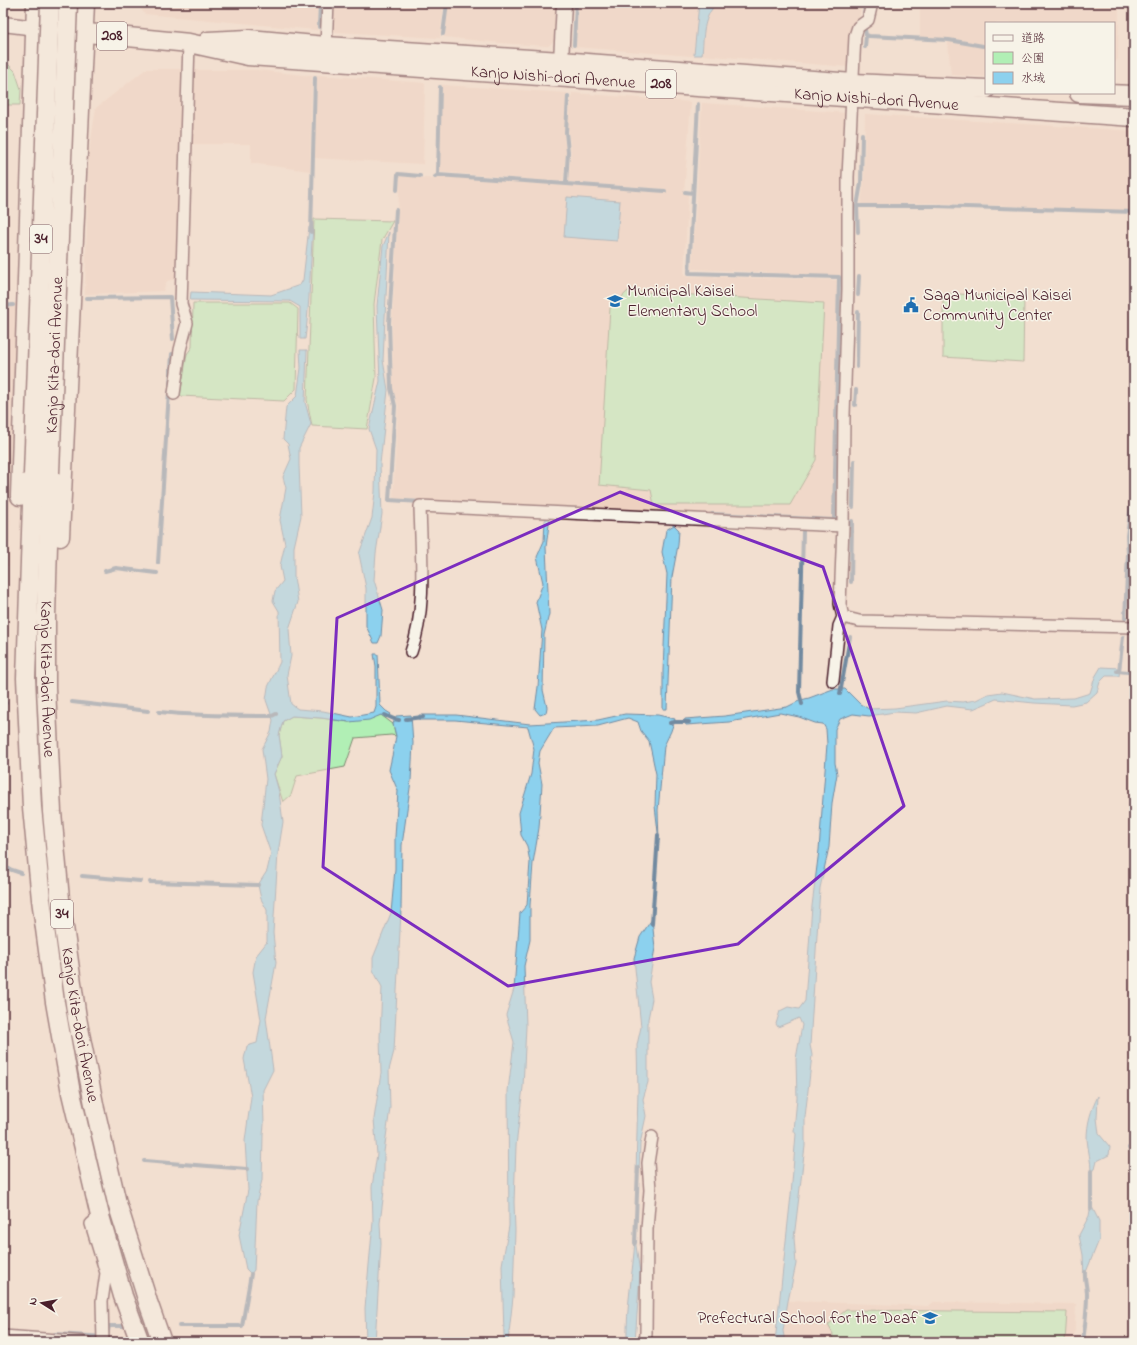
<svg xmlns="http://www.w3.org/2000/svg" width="1137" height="1345" font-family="'Indie Flower','Klee One',sans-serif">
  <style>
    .built { fill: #eed1c0 }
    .green { fill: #b1efb5; stroke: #7e8770 }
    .water { fill: #8cd1ee; stroke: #728aa0 }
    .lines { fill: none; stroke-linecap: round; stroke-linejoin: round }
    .stream { stroke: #728aa0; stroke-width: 4 }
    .minor-casing { stroke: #4a1f2b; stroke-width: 14 }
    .tertiary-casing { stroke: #4a1f2b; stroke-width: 17 }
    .trunk-casing { stroke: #4a1f2b; stroke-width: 21 }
    .minor { stroke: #f7f3e8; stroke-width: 11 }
    .tertiary { stroke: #f7f3e8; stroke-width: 14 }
    .trunk { stroke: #f7f3e8; stroke-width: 18 }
    .trunk-bridge-casing { stroke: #4a1f2b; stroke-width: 21; stroke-linecap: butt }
    .trunk-bridge { stroke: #f7f3e8; stroke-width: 18 }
    .marked { fill: none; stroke: #7b2cbf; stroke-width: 3; stroke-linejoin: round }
    .labels { text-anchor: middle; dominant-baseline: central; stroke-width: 3; stroke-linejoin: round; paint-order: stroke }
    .shield { fill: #f7f3e8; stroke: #7e5f64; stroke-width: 1 }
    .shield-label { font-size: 16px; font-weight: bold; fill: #4a1f2b }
    .street-label { font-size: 17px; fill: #4a1f2b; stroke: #f7f3e8 }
    .poi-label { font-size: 17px; fill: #4a1f2b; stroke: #f7f3e8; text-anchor: start }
  </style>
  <rect width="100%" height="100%" fill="#f2dfd0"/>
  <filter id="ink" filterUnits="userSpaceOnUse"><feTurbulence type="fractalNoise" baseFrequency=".025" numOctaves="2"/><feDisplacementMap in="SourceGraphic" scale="8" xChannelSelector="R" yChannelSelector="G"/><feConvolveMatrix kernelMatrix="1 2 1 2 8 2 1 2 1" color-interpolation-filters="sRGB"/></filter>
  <g filter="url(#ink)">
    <path class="built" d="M136 3H318L317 30 145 14Z
      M323 3H444L440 38 322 31Z
      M448 3H556L555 40 548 46 501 43 444 37Z
      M579 3H699L694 55 692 56 576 47Z
      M717 3H862L859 18 852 27 849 67 702 55 705 26 710 10Z
      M920 3H1119L1118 59 1114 63V23H986V77L951 75 948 42 920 37Z
      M146 69H185L178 278 167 281 163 291 85 294 89 153 96 108Z
      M192 70H256L312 76 310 171 251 163V144H189Z
      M317 75 425 83 423 164 314 158Z
      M442 85 567 93 564 137 566 152 563 182 439 172Z
      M572 93 691 102 684 193 688 195 684 276 837 280 832 518 393 499 398 406 393 388 392 323 400 176 436 179 440 176 666 192V189L568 182 571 152 568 128Z
      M702 103 848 113 845 171 842 174 841 276 692 269Z
      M865 114 1134 131V211L932 203 861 205 864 181Z
      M16 303 9 566H3V304Z
      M788 1301 928 1306 934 1302 1076 1304 1074 1342H785L783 1331Z"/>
    <path class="green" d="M3 59 15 71 21 89 20 105H3Z
      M314 219 393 221 382 240 374 304 376 378 367 429 312 426 307 400Z
      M628 291 824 303 816 460 790 505H654L651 490 599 485 610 308Z
      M943 293 1024 298 1023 362 943 357Z
      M193 303H290L298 309 296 389 284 401 180 396 187 354 192 347Z
      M381 715 393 724 396 736 391 735 355 738 345 767 297 776 291 795 283 802 274 774 282 756 279 735 283 721 292 716 321 718 349 722Z
      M846 1310 1067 1312 1065 1342H832L833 1334 828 1325Z"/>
    <path class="water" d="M699 3H717C702 18 704 36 702 55H694Z
      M567 197 620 201 617 241 564 237Z
      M309 227H313C310 264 310 302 305 339H300V307L290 301 190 300 191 292 271 295 300 285 303 280Z
      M389 232 383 360 388 390 380 464 382 514 376 553 374 580 383 610 381 636 378 643H374L366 626V588L359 554 372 518 375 492 376 449 369 429 380 381 377 306 383 246Z
      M300 350H307L305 402 311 424 299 448V465L301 516 294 547V577L298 602 289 629 291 656 287 675 291 704 298 709 323 711 352 717 374 713 376 707V666L374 654H378L380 705 386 711 391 714 387 718 381 715 369 720 349 722 321 718 292 716 283 721 279 735 282 756 274 774 279 792 283 822 278 853 273 933 276 963 266 1018 273 1070 263 1090 264 1125 263 1135 262 1180 257 1201 254 1270 251 1274 246 1269 239 1235 248 1190 245 1141 251 1097 244 1059 247 1046 257 1043 261 1020 253 972 256 956 267 942V910L261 899 258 885 267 871 271 854 261 825 266 779 262 749 271 732 273 720 266 700 268 687 280 662 279 611 273 601 275 591 283 581 280 566 285 544 280 520 286 488 283 477 291 459 288 444 283 439 286 407 297 396 301 368Z
      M550 517 546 547 549 614 544 635 543 690 547 707 546 713 540 715 535 709 538 687 542 630 536 602 543 583 537 557 544 541 545 520Z
      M674 525 679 530 678 545 672 577 667 709H663V671L667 574 662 552 666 530Z
      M1101 667 1120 668 1119 676H1106L1100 682 1097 692 1086 702 1072 705 1034 703 996 699 985 704 973 709 947 706 916 713 895 712 869 716 853 714 840 719 835 729V763L837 774 832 803 829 847 820 888 810 1045 812 1055 805 1117V1146L794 1238 796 1264 788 1301 783 1331 785 1342H775L791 1195 796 1134 794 1131 797 1098 796 1059 802 1025 799 1018 778 1027 776 1024 780 1011 788 1007 799 1009 805 1001 812 906 819 850 827 744 826 729 823 724 815 723 799 717 780 713 729 722 686 725 684 721 685 719 725 716 787 707 801 700 809 698 833 689H845L860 704 869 709 895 708 947 701 963 702 976 700 988 694 1002 692 1035 699 1074 698 1090 693 1095 677Z
      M625 714 658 715 675 719 671 731 664 746 658 810 659 841 655 806 656 774 649 741 641 731 638 722 628 718 598 726 554 728 540 751 538 763 542 784 539 828 533 863 530 905V940L524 966 526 1026 523 1087 516 1146 514 1202 515 1230 513 1297 508 1342H503L504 1335 502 1265 509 1226 508 1091 514 1042 506 1015 514 989 520 913 527 905 530 862 527 846 521 835 519 813 531 774 534 749 528 727 455 720H419V715H456L530 724 598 720Z
      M411 715 413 743 411 781 402 845 401 910 394 1051 389 1070 390 1108 384 1152V1191L380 1223 381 1244 375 1342H366L365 1308 373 1222 372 1187 377 1154 374 1119 381 1073 380 1037 382 987 373 970V958L391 913 395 869V837L398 791 389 770 394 747 396 736 393 724 396 716Z
      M652 919 655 948 649 982 652 999 648 1019V1082L643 1099 646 1116 640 1144 639 1174H636L638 1091 637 1045 641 1027 634 958 640 937Z
      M1098 1096 1097 1118 1099 1134 1110 1147 1109 1155 1097 1161 1095 1169 1091 1171C1091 1161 1088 1150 1087 1139 1087 1123 1091 1110 1098 1096Z
      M1091 1205 1099 1221V1240L1084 1277 1083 1255 1079 1235 1089 1216Z
      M635 1239 640 1273 635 1342H627C626 1308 633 1273 635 1239Z"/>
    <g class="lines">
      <path class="stream" d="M864 18 865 3
        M864 25 866 35 869 36 949 40 983 46
        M319 27 320 3
        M443 34 447 3
        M574 45 576 3
        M865 47 866 35
        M698 104 689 273 839 277 834 520 712 514
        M862 134 861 183 857 206H935L1134 212
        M438 175 665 191
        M435 177 438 175 440 87
        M566 183 568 152 566 132 568 96
        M397 190 398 174 420 176
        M685 192 693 193
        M857 206 858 232
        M396 210 389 323 391 388 395 406 389 500 421 502
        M311 232 315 78
        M858 295 859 276
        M87 298 170 297 173 339
        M3 306 13 305
        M857 367 858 312
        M170 385 172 354
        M855 405 856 390
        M853 507 854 461
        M158 563 169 392
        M105 571 116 568 157 573
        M851 582 852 521
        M1125 618 1128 554 1127 536 1134 482
        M1117 671 1128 672 1134 671
        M1119 671 1123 637
        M840 694 850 637
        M72 702 148 711
        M3 703H6
        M802 704 799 692 803 531
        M159 712C196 716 234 716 272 716L276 714
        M385 715 394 719 399 720
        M406 719 423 717
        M670 723 675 722H689
        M3 867 21 873
        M82 876 140 881
        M150 882 258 885
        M652 924 658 835
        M1129 1148H1134
        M144 1161 247 1169
        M1091 1209V1171
        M635 1243 638 1168
        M179 1326H242L251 1274
        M55 1334 107 1337 109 1326H124
        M1083 1342C1085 1326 1087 1310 1087 1294 1087 1286 1084 1279 1085 1272"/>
      <g class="minor-casing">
        <path id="minor" d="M872 3 868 20 858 27 855 36 848 177V289L844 415 843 526 840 604 843 617 859 621 1134 627
          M326 46 328 3
          M174 394 180 350 187 323 181 304 189 43
          M411 652C427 609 421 552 420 506L843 526
          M833 681 839 626 843 617
          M100 1216 91 1224 106 1273 102 1301 103 1342
          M3 1336 86 1342
          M645 1342 646 1334 647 1229 650 1190 648 1163 652 1137"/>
      </g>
      <g class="tertiary-casing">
        <path id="tertiary" d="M3 24 36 28
          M561 61 564 3"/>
      </g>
      <g class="trunk-casing">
        <g id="trunk">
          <path id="s1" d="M36 28 189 43 248 56 1134 117"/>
          <path d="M208 41 249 39 326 46 561 61 853 83 986 89"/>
          <path d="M1079 93 1134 95"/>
          <path id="s2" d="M50 473 46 616V688L52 812 60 899 77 1018 95 1109 117 1203 148 1302 162 1342"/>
          <path d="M33 475 26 678 32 807 41 899 55 1002 71 1093 100 1216 123 1296 140 1342"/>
          <path d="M20 496 36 3"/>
          <path d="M60 537 85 3"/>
        </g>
      </g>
      <use href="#minor" class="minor"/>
      <use href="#tertiary" class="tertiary"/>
      <use href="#trunk" class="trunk"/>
      <g class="trunk-bridge-casing">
        <g id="trunk-bridge">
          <path id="s3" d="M50 473 68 3"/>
          <path d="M33 475 50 3"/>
        </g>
      </g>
      <use href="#trunk-bridge" class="trunk-bridge"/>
    </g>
  </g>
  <path d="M0 0H1137V1345H0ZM620 492 823 567 904 806 738 944 508 986 323 867 337 618Z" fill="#f2dfd0" fill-opacity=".55" fill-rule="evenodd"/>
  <path class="marked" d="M620 492 823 567 904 806 738 944 508 986 323 867 337 618Z"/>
  <defs>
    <g id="school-bare" transform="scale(1.2)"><path d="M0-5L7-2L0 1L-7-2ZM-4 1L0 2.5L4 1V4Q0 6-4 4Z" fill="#1f6fb2" stroke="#f7f3e8" stroke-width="2.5" paint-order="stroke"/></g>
    <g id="civic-bare" transform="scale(1.2)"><path d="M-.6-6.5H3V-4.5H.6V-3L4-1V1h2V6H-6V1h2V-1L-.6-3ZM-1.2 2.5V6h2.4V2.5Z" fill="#1f6fb2" stroke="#f7f3e8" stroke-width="2.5" paint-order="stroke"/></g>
  </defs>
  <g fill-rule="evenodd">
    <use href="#school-bare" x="615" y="301"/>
    <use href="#civic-bare" x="911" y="305"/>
    <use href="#school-bare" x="930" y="1318"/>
  </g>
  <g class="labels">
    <g class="shield">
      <rect x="97" y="22" width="30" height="28" rx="3"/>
      <rect x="646" y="70" width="30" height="28" rx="3"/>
      <rect x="30" y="225" width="22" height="28" rx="3"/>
      <rect x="51" y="900" width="22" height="28" rx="3"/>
    </g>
    <g class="shield-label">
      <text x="112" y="36">208</text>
      <text x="661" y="84">208</text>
      <text x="41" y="239">34</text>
      <text x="62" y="914">34</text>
    </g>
    <g class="street-label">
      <text stroke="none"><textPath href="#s1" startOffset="520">Kanjo Nishi-dori Avenue</textPath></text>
      <text stroke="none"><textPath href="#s1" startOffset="844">Kanjo Nishi-dori Avenue</textPath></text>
      <text stroke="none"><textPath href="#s3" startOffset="118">Kanjo Kita-dori Avenue</textPath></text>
      <text stroke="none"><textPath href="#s2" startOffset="206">Kanjo Kita-dori Avenue</textPath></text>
      <text stroke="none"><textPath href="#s2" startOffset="554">Kanjo Kita-dori Avenue</textPath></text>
    </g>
    <g class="poi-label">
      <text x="627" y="291">Municipal Kaisei<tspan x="627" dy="20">Elementary School</tspan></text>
      <text x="923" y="295">Saga Municipal Kaisei<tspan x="923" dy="20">Community Center</tspan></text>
      <text x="918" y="1318" text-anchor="end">Prefectural School for the Deaf</text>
    </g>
  </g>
  <rect width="1137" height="1345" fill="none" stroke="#f7f3e8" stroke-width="16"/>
  <rect x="8" y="8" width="1121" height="1329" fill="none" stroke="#4a1f2b" stroke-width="1.5" filter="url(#ink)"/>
  <rect x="985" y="22" width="130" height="72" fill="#f7f3e8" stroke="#b29e9c"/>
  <rect x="993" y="35" width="20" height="6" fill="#f7f3e8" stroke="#b29e9c"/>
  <text x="1021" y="42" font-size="12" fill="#4a1f2b">道路</text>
  <rect x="993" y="52" width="20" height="12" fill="#b1efb5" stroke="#b29e9c"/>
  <text x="1021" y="62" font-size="12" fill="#4a1f2b">公園</text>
  <rect x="993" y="72" width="20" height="12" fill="#8cd1ee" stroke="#b29e9c"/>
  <text x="1021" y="82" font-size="12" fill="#4a1f2b">水域</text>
  <g transform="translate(42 1303) rotate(281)" stroke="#f7f3e8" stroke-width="3" paint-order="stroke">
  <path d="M0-3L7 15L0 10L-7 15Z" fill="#4a1f2b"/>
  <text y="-6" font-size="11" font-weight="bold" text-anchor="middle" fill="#4a1f2b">N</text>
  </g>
</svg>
